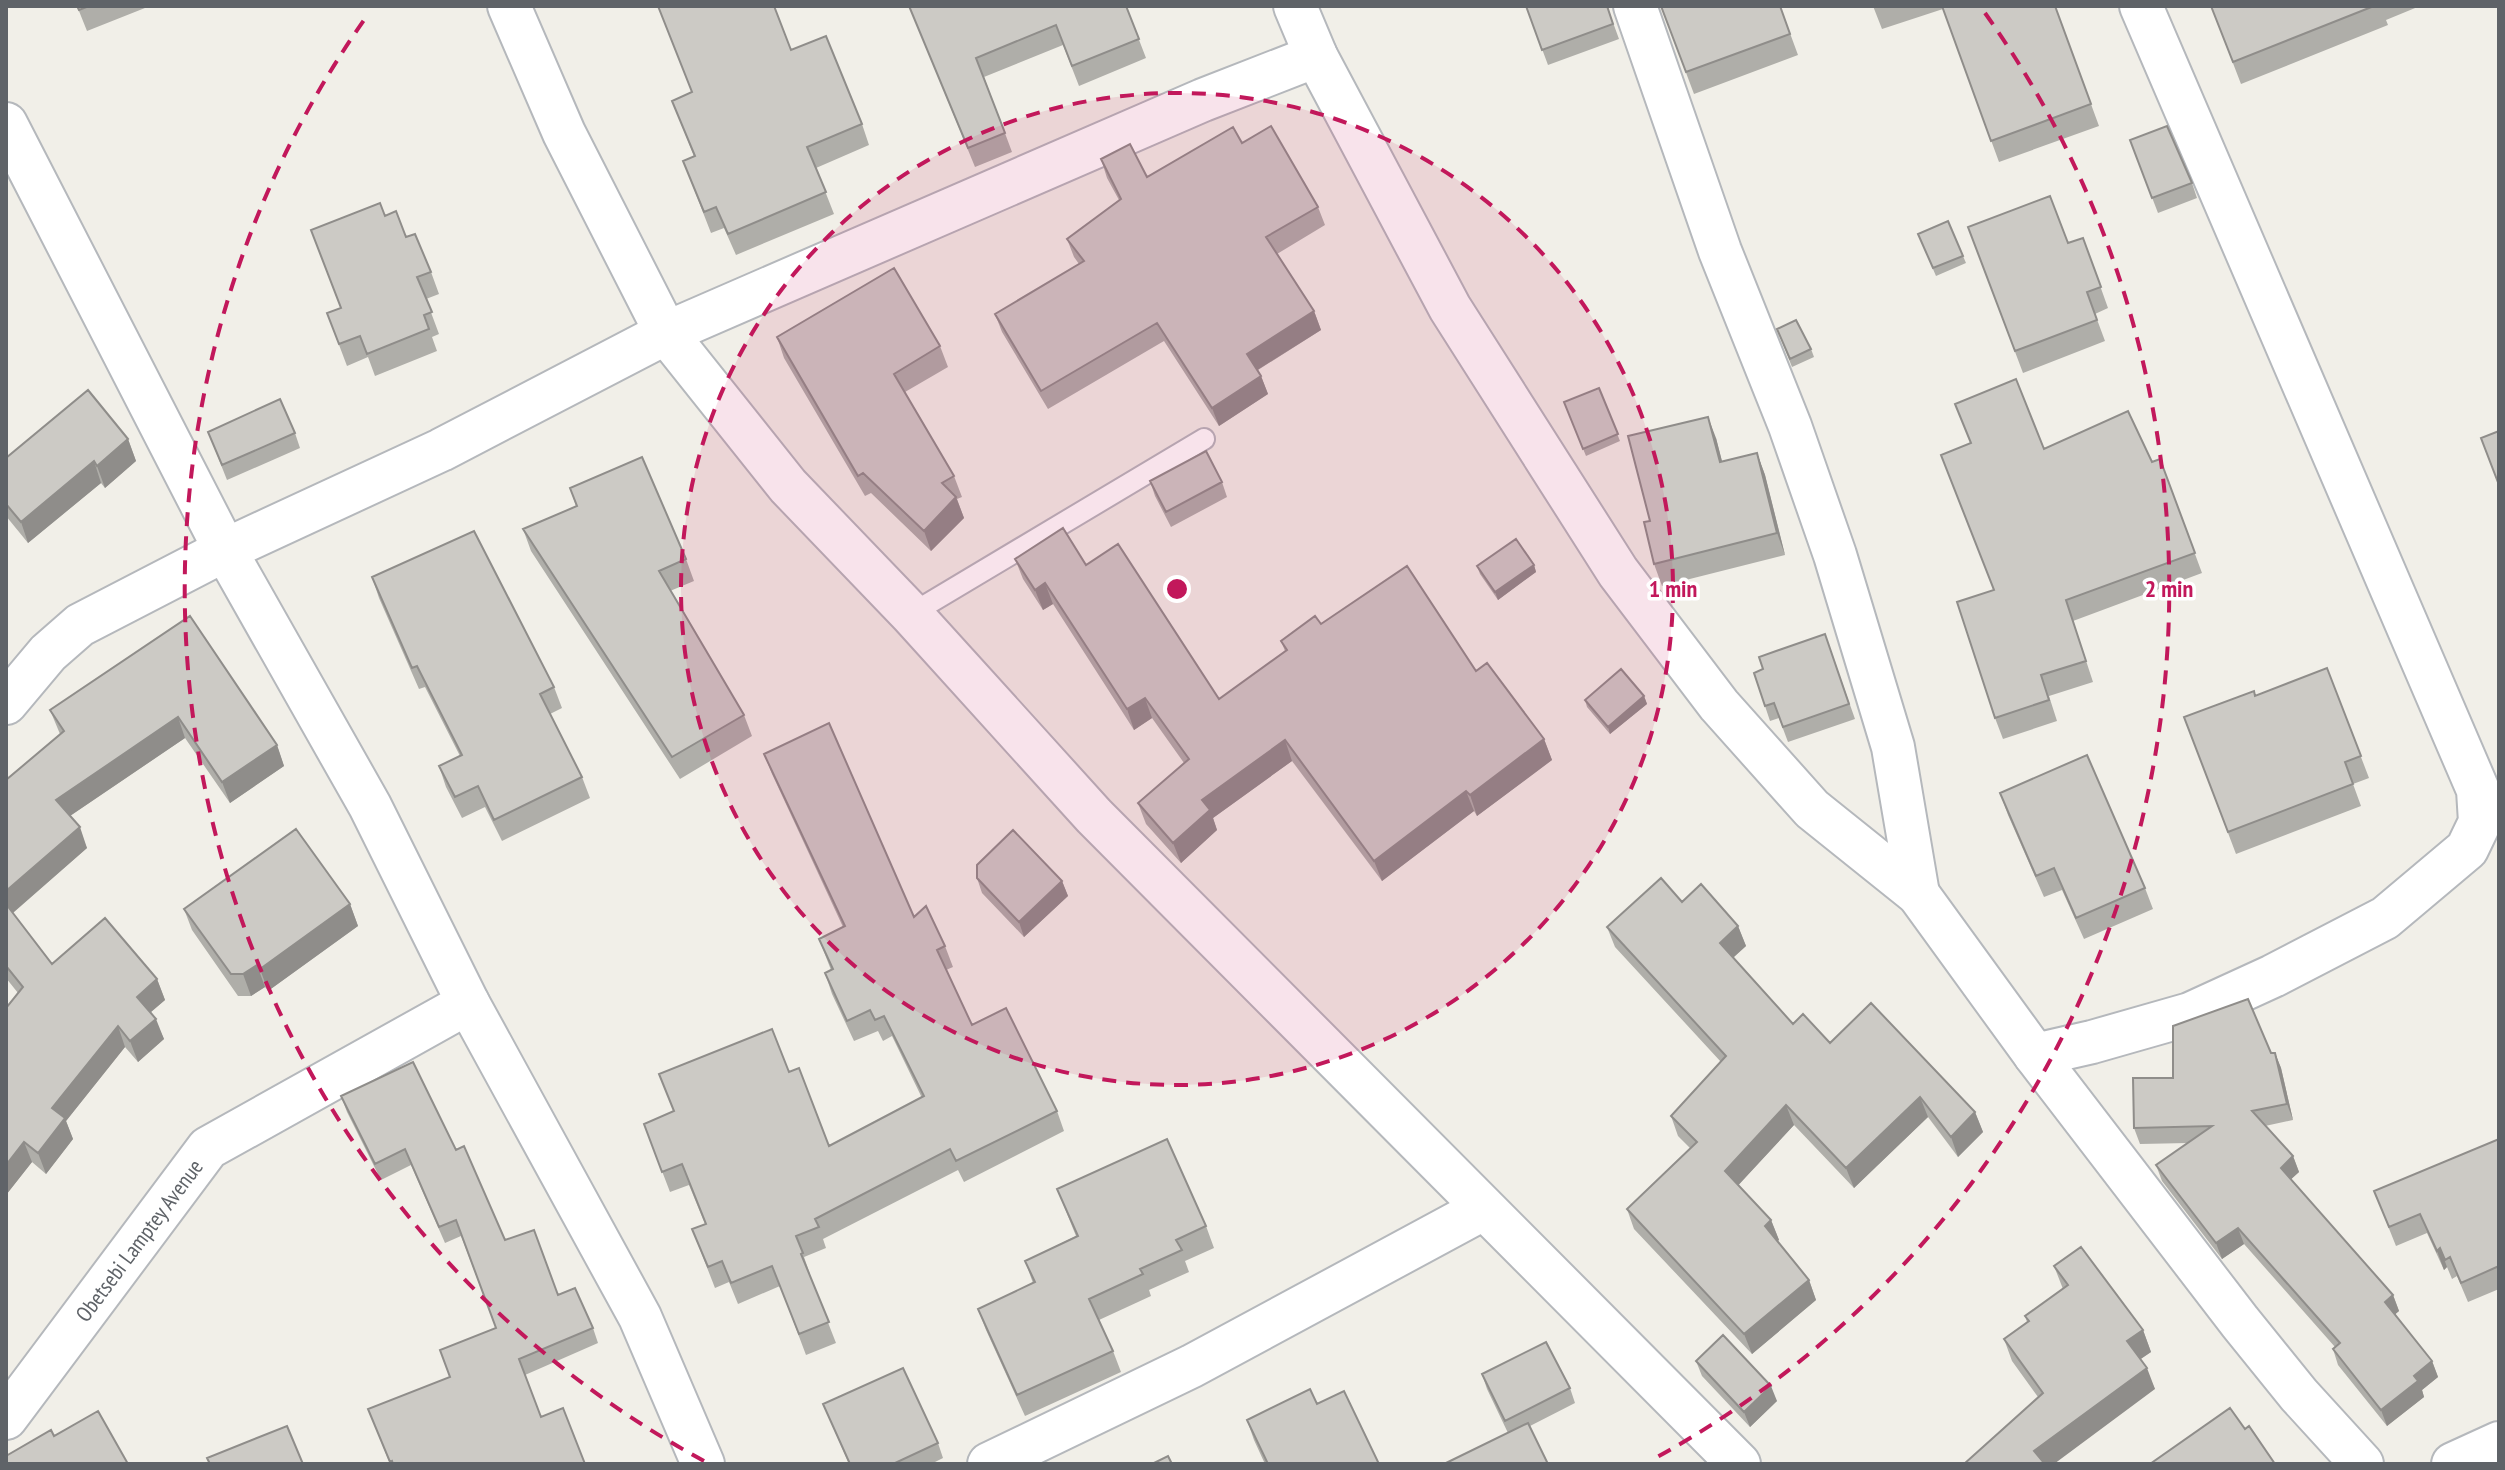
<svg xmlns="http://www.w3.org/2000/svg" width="2505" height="1470" font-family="'PT Sans Narrow',sans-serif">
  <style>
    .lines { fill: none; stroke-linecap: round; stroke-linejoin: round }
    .lane-casing { stroke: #b5b8bc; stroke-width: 24 }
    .street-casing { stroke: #b5b8bc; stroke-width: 46 }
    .lane { stroke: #fff; stroke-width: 20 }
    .street { stroke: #fff; stroke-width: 42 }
    .wall { fill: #afaea9 }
    .shaded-wall { fill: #8f8d8a }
    .building { fill: #cccac5; stroke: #8f8d8a; stroke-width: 2 }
    .ring { fill: none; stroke: #c2185b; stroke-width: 4; stroke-dasharray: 14 10 }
    .labels { text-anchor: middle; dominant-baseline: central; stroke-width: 7; stroke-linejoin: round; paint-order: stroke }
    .street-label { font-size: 22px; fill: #5f6368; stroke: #fff }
    .centre { fill: #c2185b; stroke: #fff; stroke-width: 4 }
    .ring-label { font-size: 24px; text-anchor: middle; font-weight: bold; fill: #c2185b; stroke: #fff; stroke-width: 7; stroke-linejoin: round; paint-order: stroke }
  </style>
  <rect width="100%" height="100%" fill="#f1efe8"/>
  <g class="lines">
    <g class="lane-casing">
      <path id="lane" d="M911 614 1204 439"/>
    </g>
    <g class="street-casing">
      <g id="street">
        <path d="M509 6 564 133 666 333 788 486 911 614 1094 816 1739 1464"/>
        <path d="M1295 6 1316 56 1450 308 1618 572 1719 705 1812 809 1918 894 2035 1055 2240 1322 2299 1395 2362 1464"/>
        <path d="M1635 6 1720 251 1790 426 1835 555 1893 747 1918 894"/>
        <path d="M6 124 225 550 370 806 468 1003 640 1317 703 1464"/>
        <path d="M6 703 48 653 80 625 225 550 441 450 666 333 1203 100 1316 56"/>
        <path d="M2035 1055 2092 1042 2190 1014 2273 976 2385 918 2467 849 2480 822 2478 790 2141 6"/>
        <path id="s1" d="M6 1418 208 1148 468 1003"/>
        <path d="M989 1464 1192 1366 1483 1209"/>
        <path d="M2453 1464 2499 1443"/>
      </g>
    </g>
    <use href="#lane" class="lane"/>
    <use href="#street" class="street"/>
  </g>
  <path class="wall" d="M77 6H150L87 31Z
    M909 6H1126L1146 58 1079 86 1063 45 984 77 1012 152 975 167Z
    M1526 6H1607L1619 39 1548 65Z
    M1661 6H1780L1798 55 1694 94Z
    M1873 6H2055L2099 126 1999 162 1943 9 1882 29Z
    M2211 6H2420L2386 20 2388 25 2241 84Z
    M791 50 862 124 869 145 816 168 834 214 736 255 724 228 711 233 683 161 694 156 672 101Z
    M2130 140 2192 183 2197 198 2158 213Z
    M1242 143 1318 207 1325 225 1277 254 1314 311 1321 330 1258 370 1261 376 1268 394 1219 426 1164 341 1048 409 1002 332 995 314 1079 264 1074 257 1067 239 1119 200 1107 178 1101 159 1147 177Z
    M385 216 406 237 431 272 439 294 426 299 439 334 432 337 437 351 375 376 368 357 347 366 327 313 340 308Z
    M1948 221 1966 263 1936 276 1918 234Z
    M1968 227 2068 243 2083 238 2108 308 2095 314 2105 341 2023 373Z
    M1777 329 1811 349 1814 357 1792 367Z
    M777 337 940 346 948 367 905 392 954 476 962 497 957 499 964 518 931 551 871 493 865 496 784 358Z
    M1599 388 1620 441 1586 456 1564 402Z
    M1955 404 2044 449 2152 462 2160 459 2202 573 2073 621 2093 682 2049 696 2057 721 2003 739 1995 718 1993 590 1971 443Z
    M208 432 295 433 300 448 227 480Z
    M1716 438 1722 462 1757 453 1765 475 1785 555 1662 586 1654 564 1650 521Z
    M128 439 136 461 105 488 101 483 28 543 6 516V458Z
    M1150 481 1222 482 1227 497 1171 527 1155 496Z
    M570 488 686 559 694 581 670 591 744 715 752 736 680 779 531 551 523 529 576 506Z
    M1015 559 1086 565 1219 699 1285 651 1281 641 1321 624 1476 671 1544 739 1552 760 1477 816 1474 811 1382 881 1292 761 1213 818 1217 830 1181 863 1146 824 1138 803 1184 763 1152 718 1134 730 1053 604 1043 610 1023 579Z
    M1534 565 1536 572 1498 600 1480 574 1477 566Z
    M372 577 554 687 562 708 550 714 582 777 590 798 502 841 485 807 462 818 446 787 439 766 460 756 425 687 419 689 379 598Z
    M190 616 277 745 284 766 230 803 185 738 70 816 87 848 13 913 52 964 157 979 165 1000 151 1012 164 1039 138 1062 125 1047 66 1121 73 1139 46 1174 32 1162 6 1195V1008L18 993 6 978V780L60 734 50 710Z
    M1825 634 1855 719 1788 742 1779 718 1770 721 1765 706 1763 669Z
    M2327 668 2369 778 2353 784 2361 806 2236 854 2184 717 2255 696Z
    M1644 696 1647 704 1610 734 1587 707 1585 700Z
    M764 754 914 917 945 946 953 967 946 970 972 1025 1057 1111 1064 1131 964 1182 958 1170 823 1239 826 1248 804 1257 810 1274H809L836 1343 806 1355 780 1286 738 1304 729 1282 715 1288 692 1229 705 1224 689 1185 670 1192 644 1124 789 1072 829 1146 922 1098 892 1036 883 1041 878 1031 854 1041 832 994 825 973 831 970 819 939 843 927 772 774Z
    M2000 793 2145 888 2153 909 2084 939 2062 890 2044 897 2008 815Z
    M977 878 1062 881 1068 896 1024 937 982 893Z
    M1682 902 1738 926 1746 946 1733 958 1793 1024 1830 1043 1975 1112 1983 1132 1958 1157 1928 1117 1854 1188 1794 1125 1738 1185 1771 1220 1779 1240 1777 1241 1809 1280 1816 1300 1752 1354 1634 1229 1627 1209 1690 1148 1678 1136 1671 1116 1721 1062 1615 947 1607 927Z
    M350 904 358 926 268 991 265 987 251 996H238L192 930 184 909Z
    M2275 1053 2281 1068 2293 1120 2265 1126 2293 1156 2299 1172 2291 1179 2393 1295 2399 1311 2395 1314 2432 1361 2438 1377 2422 1390 2424 1397 2387 1426 2338 1365 2333 1349 2335 1347 2244 1244 2222 1259 2162 1181 2156 1165 2188 1143 2140 1144 2134 1128 2173 1078Z
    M341 1096 456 1150 505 1240 558 1295 593 1328 598 1343 525 1375 541 1417 585 1464H390L368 1409 450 1377 496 1328 461 1236 445 1243 411 1165 381 1180 347 1112Z
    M2499 1139V1289L2468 1302 2457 1276 2452 1279 2447 1267 2444 1270 2427 1233 2396 1246 2374 1191Z
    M1057 1189 1206 1226 1214 1248 1185 1261 1189 1272 1149 1290 1151 1296 1099 1320 1113 1351 1121 1372 1025 1416 986 1330 978 1309 1033 1283 1025 1261 1076 1236Z
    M2054 1266 2143 1330 2151 1352 2140 1359 2155 1389 2038 1397 2012 1361 2004 1339 2027 1322 2025 1316 2063 1289Z
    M1696 1361 1777 1401 1750 1427 1702 1376Z
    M1482 1374 1570 1388 1575 1403 1530 1426 1508 1433 1487 1389Z
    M823 1404 938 1443 943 1458 931 1464H849Z
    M1317 1404 1379 1464H1265L1254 1440 1247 1420Z"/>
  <path class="shaded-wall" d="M1314 311 1321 330 1254 372 1247 354Z
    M1261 376 1268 394 1219 426 1212 408Z
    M1708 417 1716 438 1728 484 1720 462Z
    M128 439 136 461 105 488 97 466Z
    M1757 453 1765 475 1785 555 1777 533Z
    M94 461 101 483 28 543 21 522Z
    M956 497 964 518 931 551 924 531Z
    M1534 565 1536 572 1498 600 1495 592Z
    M1045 583 1053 604 1043 610 1035 590Z
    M1644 696 1647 704 1610 734 1608 727Z
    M1145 698 1152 718 1134 730 1127 709Z
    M178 717 185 738 64 820 56 800Z
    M1544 739 1552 760 1477 816 1470 795Z
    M1285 740 1292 761 1213 818 1217 830 1181 863 1173 843 1202 800Z
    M277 745 284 766 230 803 222 782Z
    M1466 791 1474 811 1382 881 1374 861Z
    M80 827 87 848 8 917 6 912V891Z
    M1062 881 1068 896 1024 937 1019 922Z
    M350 904 358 926 268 991 260 969Z
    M1738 926 1746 946 1727 963 1720 943Z
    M257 965 265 987 251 996 243 974Z
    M157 979 165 1000 145 1017 137 997Z
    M156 1019 164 1039 138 1062 130 1041Z
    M118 1026 125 1047 66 1121 73 1139 46 1174 38 1153 52 1108Z
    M2275 1053 2281 1068 2293 1120 2287 1104Z
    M1920 1097 1928 1117 1854 1188 1846 1168Z
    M1786 1105 1794 1125 1733 1191 1725 1171Z
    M1975 1112 1983 1132 1958 1157 1951 1137Z
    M24 1142 32 1162 6 1195V1165Z
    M2293 1156 2299 1172 2287 1183 2281 1168Z
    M1771 1220 1779 1240 1772 1246 1765 1226Z
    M2238 1228 2244 1244 2222 1259 2216 1243Z
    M2440 1248 2447 1267 2444 1270 2437 1251Z
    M1809 1280 1816 1300 1752 1354 1744 1334Z
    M2393 1295 2399 1311 2391 1318 2385 1302Z
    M2143 1330 2151 1352 2135 1363 2127 1341Z
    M2432 1361 2438 1377 2422 1390 2424 1397 2387 1426 2381 1410 2414 1376Z
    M2147 1368 2155 1389 2054 1464H2039L2034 1451Z
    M1771 1386 1777 1401 1750 1427 1744 1412Z"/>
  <path class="building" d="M77 6H89L79 10Z
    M658 6H774L791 50 826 36 862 124 807 147 826 192 728 234 716 207 704 212 683 161 695 156 672 101 692 92Z
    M909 6H1126L1139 39 1072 66 1056 25 976 58 1005 133 968 148Z
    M1526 6H1607L1613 24 1542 50Z
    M1661 6H1780L1790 34 1686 72Z
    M1942 6H2055L2091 104 1991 141Z
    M2211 6H2374L2233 62Z
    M1271 126 1318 207 1266 237 1314 311 1247 354 1261 376 1212 408 1157 323 1041 391 995 314 1084 261 1067 239 1121 199 1101 159 1130 144 1147 177 1233 127 1242 143Z
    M2167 126 2192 183 2152 198 2130 140Z
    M2050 196 2068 243 2083 238 2101 287 2087 292 2097 320 2015 351 1968 227Z
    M380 203 385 216 396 211 406 237 415 234 431 272 417 277 432 312 424 315 429 329 367 354 360 336 339 344 327 313 341 308 311 230Z
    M1948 221 1963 256 1933 268 1918 234Z
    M894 268 940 346 894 374 954 476 942 483 956 497 924 531 863 473 858 476 777 337Z
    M1796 320 1811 349 1790 359 1777 329Z
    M2016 379 2044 449 2128 411 2152 462 2160 459 2195 553 2066 600 2086 661 2041 675 2049 700 1995 718 1957 602 1994 590 1941 455 1971 443 1955 404Z
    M1599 388 1618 434 1583 449 1564 402Z
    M88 390 128 439 97 466 94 461 21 522 6 504V458Z
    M280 399 295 433 222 465 208 432Z
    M1708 417 1720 462 1757 453 1777 533 1654 564 1644 522 1650 521 1628 436Z
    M2499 431V485L2481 438Z
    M1206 451 1222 482 1166 512 1150 481Z
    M642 457 686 559 659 571 744 715 672 757 523 529 577 506 570 488Z
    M1063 528 1086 565 1118 544 1219 699 1287 650 1281 641 1315 616 1321 624 1407 566 1476 671 1487 663 1544 739 1470 795 1466 791 1374 861 1285 740 1202 800 1210 810 1173 843 1138 803 1189 759 1145 698 1127 709 1045 583 1035 590 1015 559Z
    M474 531 554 687 540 694 582 777 494 820 478 786 455 797 439 766 462 755 417 666 412 668 372 577Z
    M1516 539 1534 565 1495 592 1477 566Z
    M190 616 277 745 222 782 178 717 56 800 80 827 6 891V780L64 731 50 710Z
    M1825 634 1849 704 1783 727 1774 703 1765 706 1754 673 1763 669 1759 657Z
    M2327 668 2361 756 2345 762 2353 784 2228 832 2184 717 2254 691 2255 696Z
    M1621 669 1644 696 1608 727 1585 700Z
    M829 723 914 917 926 906 945 946 937 950 972 1025 1006 1008 1057 1111 956 1161 950 1149 815 1219 819 1227 796 1236 803 1253 801 1254 829 1322 799 1334 772 1266 731 1283 722 1261 708 1267 692 1229 706 1224 682 1164 662 1172 644 1124 674 1111 659 1074 772 1029 789 1072 799 1068 829 1146 924 1096 884 1016 875 1020 870 1010 847 1021 825 973 833 969 819 939 845 926 764 754Z
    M2087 755 2145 888 2076 918 2054 868 2036 876 2000 793Z
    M296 829 350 904 260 969 257 965 243 974H231L184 909Z
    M1013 830 1062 881 1019 922 977 878V865Z
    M1661 878 1682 902 1701 884 1738 926 1720 943 1793 1024 1803 1014 1830 1043 1871 1003 1975 1112 1951 1137 1920 1097 1846 1168 1786 1105 1725 1171 1771 1220 1765 1226 1809 1280 1744 1334 1627 1209 1697 1142 1671 1116 1726 1056 1607 927Z
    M6 904 52 964 105 918 157 979 137 997 156 1019 130 1041 118 1026 52 1108 65 1118 38 1153 24 1142 6 1165V1008L23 987 6 966Z
    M2248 999 2271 1053H2275L2287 1104 2252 1111 2293 1156 2281 1168 2393 1295 2385 1302 2432 1361 2414 1376 2418 1381 2381 1410 2333 1349 2340 1343 2238 1228 2216 1243 2156 1165 2212 1126 2134 1128 2133 1078H2173V1026Z
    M413 1062 456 1150 464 1146 505 1240 534 1230 558 1295 575 1288 593 1328 519 1359 541 1417 563 1408 585 1464H393L392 1461 390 1462 368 1409 450 1377 440 1350 496 1328 456 1220 439 1227 405 1149 375 1164 341 1096Z
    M1167 1139 1206 1226 1176 1240 1182 1250 1140 1269 1143 1274 1089 1299 1113 1351 1017 1395 978 1309 1035 1282 1025 1261 1078 1236 1057 1189Z
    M2499 1139V1266L2461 1283 2450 1257 2445 1260 2440 1248 2437 1251 2420 1214 2389 1227 2374 1191Z
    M2081 1247 2143 1330 2127 1341 2147 1368 2034 1451 2045 1464H1964L2043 1393 2004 1339 2029 1321 2025 1316 2068 1285 2054 1266Z
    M1723 1335 1771 1386 1744 1412 1696 1361Z
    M1546 1342 1570 1388 1505 1421 1482 1374Z
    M903 1368 938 1443 893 1464H850L823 1404Z
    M1310 1389 1317 1404 1344 1391 1379 1464H1268L1247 1420Z
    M2230 1408 2245 1429 2249 1426 2275 1464H2150Z
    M98 1411 128 1464H6V1456L51 1430 54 1436Z
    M1528 1423 1548 1464H1444Z
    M287 1426 303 1464H210L207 1458Z
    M1168 1456 1172 1464H1152Z"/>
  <circle cx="1177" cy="589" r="496" fill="#c2185b" fill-opacity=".12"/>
  <g class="ring">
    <circle cx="1177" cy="589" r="496"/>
    <path d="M704 1461A992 992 0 0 1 369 13M1985 13A992 992 0 0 1 1650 1461"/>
  </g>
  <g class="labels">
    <g class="street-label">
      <text stroke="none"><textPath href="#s1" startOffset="222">Obetsebi Lamptey Avenue</textPath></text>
    </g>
  </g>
  <circle cx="1177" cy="589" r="12" class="centre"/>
  <g class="ring-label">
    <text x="1673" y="597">1 min</text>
    <text x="2169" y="597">2 min</text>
  </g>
  <rect width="2505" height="1470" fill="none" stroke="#5f6368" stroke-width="16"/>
</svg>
